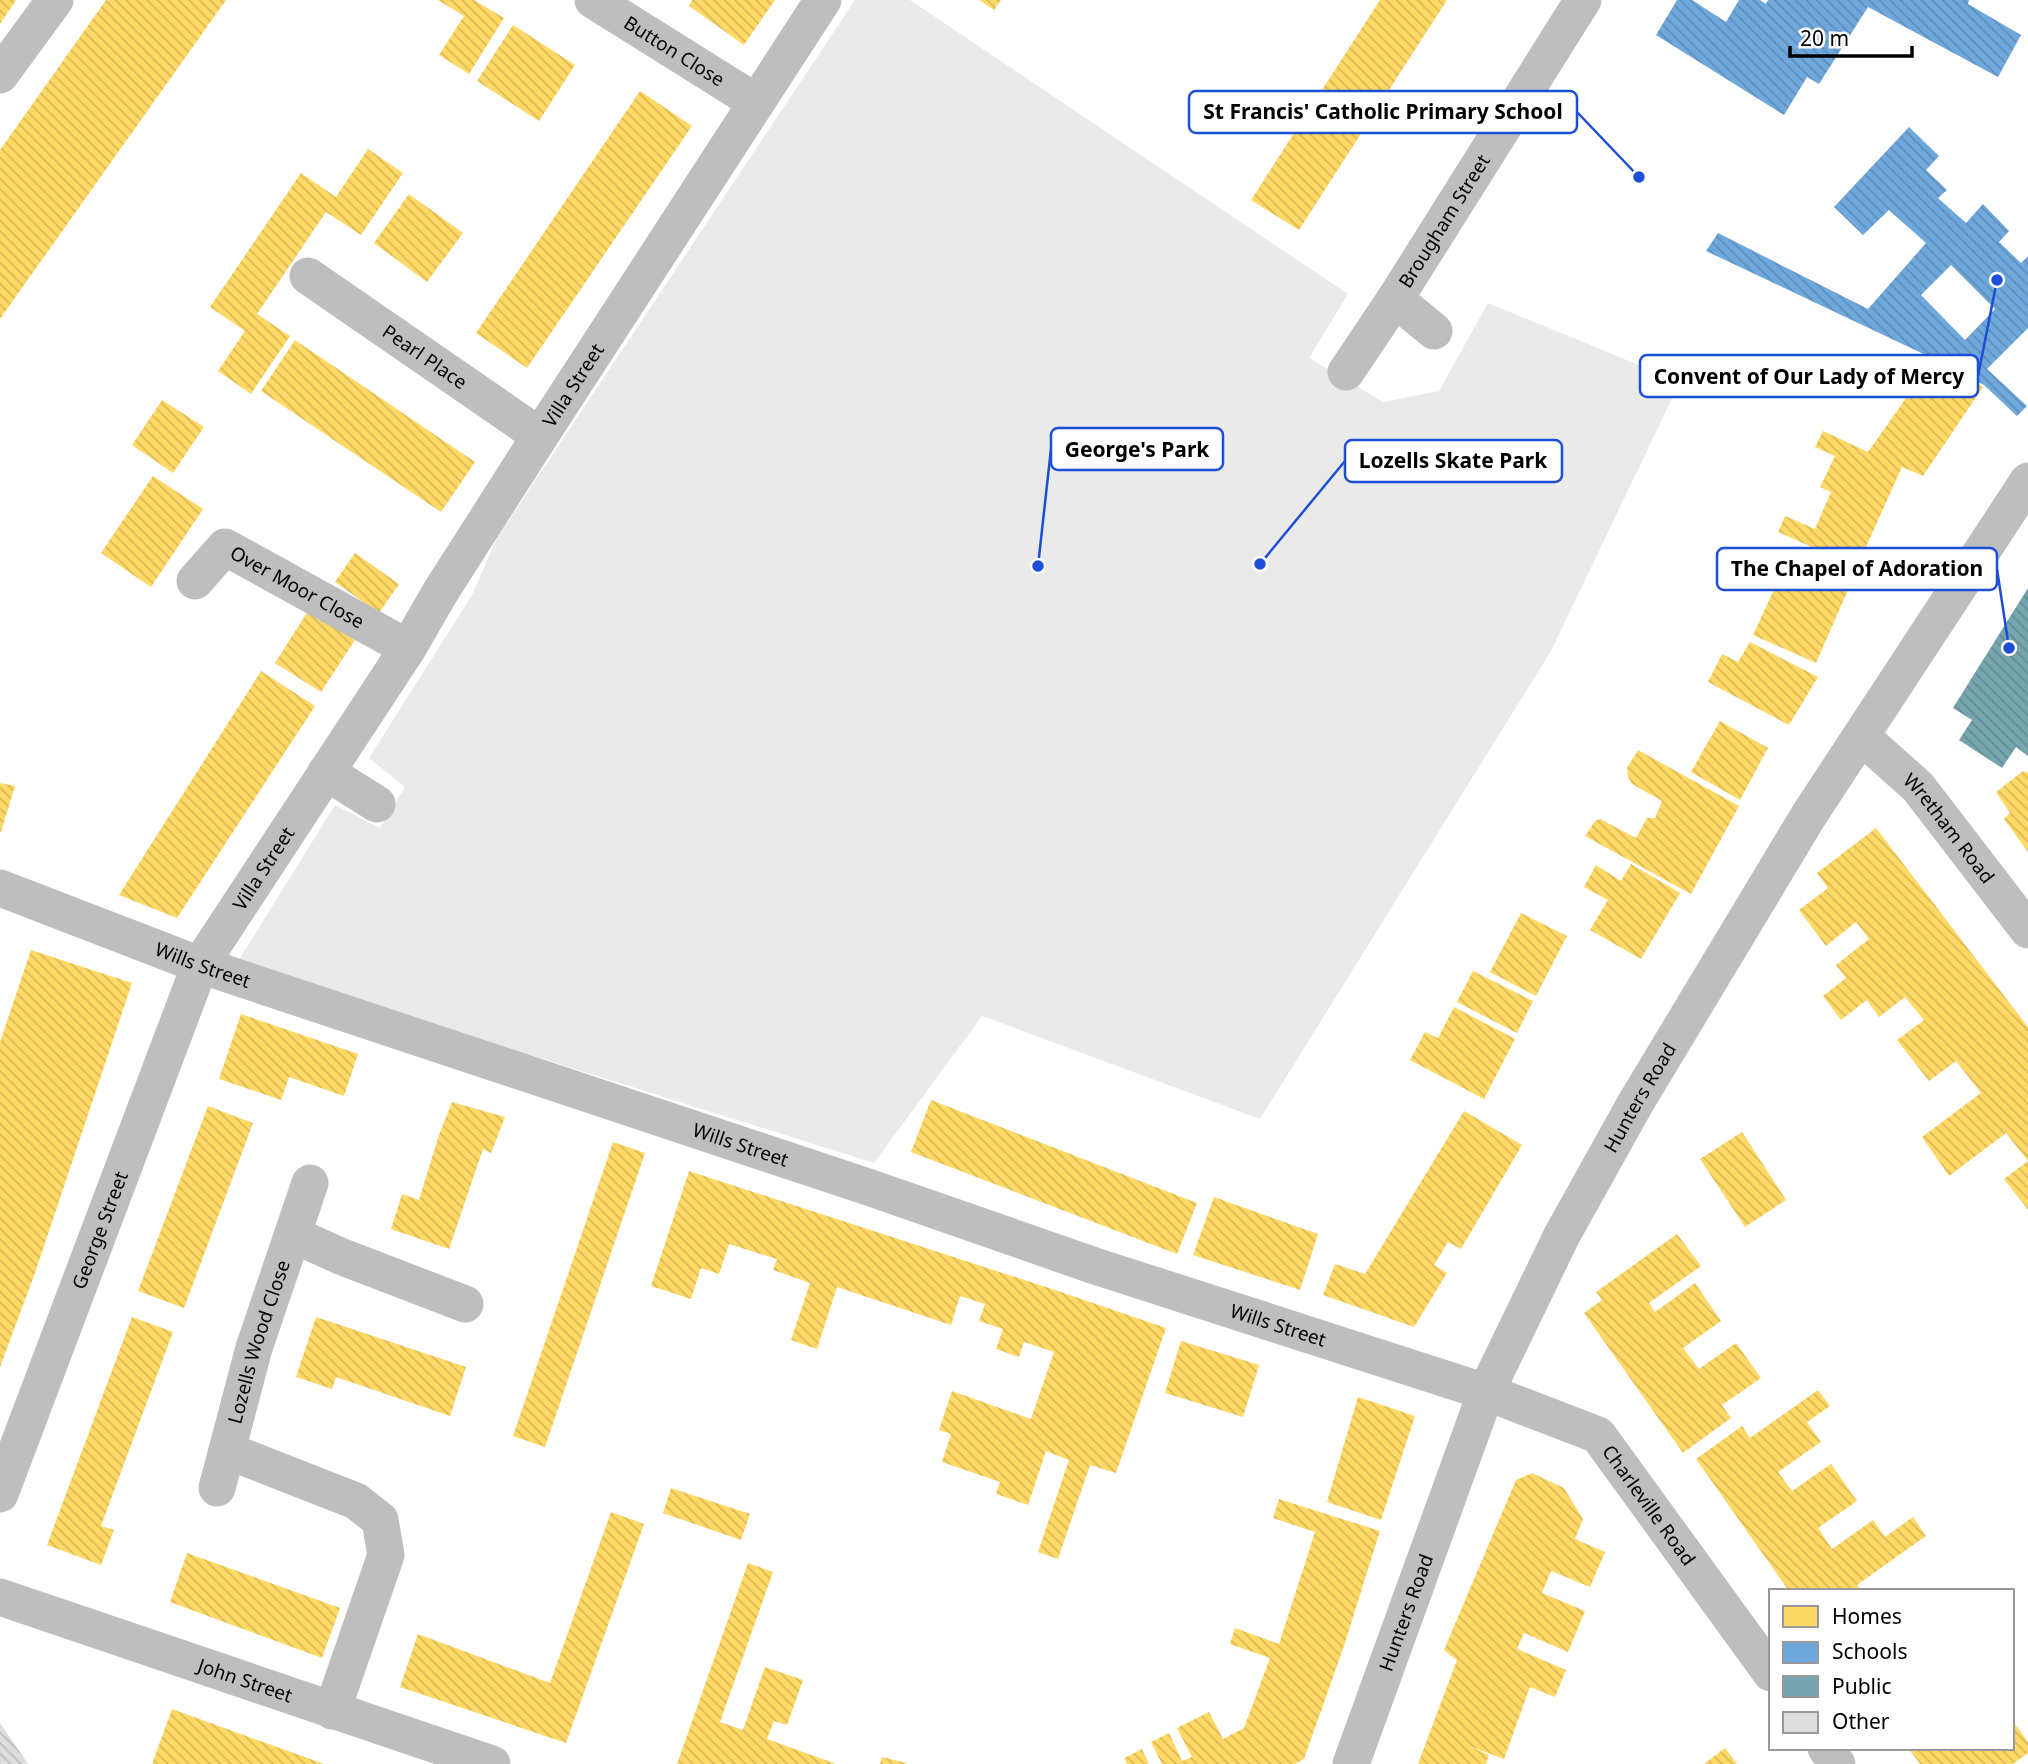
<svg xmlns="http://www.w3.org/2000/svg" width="2028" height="1764" font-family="'Noto Sans',sans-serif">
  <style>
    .green { fill: #eaeaea }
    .homes { fill: url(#homes-back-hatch) }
    .schools { fill: url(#schools-back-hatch); fill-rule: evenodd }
    .public { fill: url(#public-back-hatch) }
    .building { fill: url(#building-back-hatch) }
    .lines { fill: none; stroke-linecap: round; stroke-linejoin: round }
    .street { stroke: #bebebe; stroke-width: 37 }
    .labels { text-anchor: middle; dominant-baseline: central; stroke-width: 7; stroke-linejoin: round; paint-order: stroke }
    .street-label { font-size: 19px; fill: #000; stroke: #fff }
    .leader { fill: none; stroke: #1d4ed8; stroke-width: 2.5 }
    .callout-dot { fill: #1d4ed8; stroke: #fff; stroke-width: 2.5 }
    .callout { fill: #fff; stroke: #1d4ed8; stroke-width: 2.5 }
    .callout-label { font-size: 21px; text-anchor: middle; font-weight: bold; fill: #000 }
  </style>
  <defs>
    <pattern id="homes-back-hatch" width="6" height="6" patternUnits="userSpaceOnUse" patternTransform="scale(1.75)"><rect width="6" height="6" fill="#ffd966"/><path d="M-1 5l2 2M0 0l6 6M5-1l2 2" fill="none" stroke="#d9b857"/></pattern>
    <pattern id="schools-back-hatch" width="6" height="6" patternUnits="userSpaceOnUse" patternTransform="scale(1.75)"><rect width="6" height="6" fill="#6fa8dc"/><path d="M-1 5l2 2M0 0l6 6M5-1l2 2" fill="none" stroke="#5e8fbb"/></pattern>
    <pattern id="public-back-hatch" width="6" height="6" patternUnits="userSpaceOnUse" patternTransform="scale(1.75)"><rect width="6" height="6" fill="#76a5af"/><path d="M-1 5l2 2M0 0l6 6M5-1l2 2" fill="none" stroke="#648c95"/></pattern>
    <pattern id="building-back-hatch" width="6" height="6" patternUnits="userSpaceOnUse" patternTransform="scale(1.75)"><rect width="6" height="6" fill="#ddd"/><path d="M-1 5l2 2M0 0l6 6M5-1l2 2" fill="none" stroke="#bcbcbc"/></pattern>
  </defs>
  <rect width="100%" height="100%" fill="#fff"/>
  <path class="green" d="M855 0H910L1348 294 1309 358 1383 402 1439 391 1488 303 1680 382 1551 651 1260 1119 982 1016 874 1163 237 963 335 805 380 828 405 787 369 758 472 595 497 538Z"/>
  <path class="homes" d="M0 0H16L0 24Z
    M106 0H226L0 319V150Z
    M438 0H474L504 18 469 74 439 55 464 16Z
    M692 0H775L744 45 689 6Z
    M979 0H1001L994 10Z
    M1380 0H1447L1299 230 1251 200Z
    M513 25 575 65 539 121 477 81Z
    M640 91 692 126 527 368 476 333Z
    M368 149 403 173 361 235 326 212 257 314 290 336 251 394 218 371 245 331 210 307 301 173 336 197Z
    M409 194 463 233 427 282 374 243Z
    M295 340 475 462 441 512 261 391Z
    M1933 360 1983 387 1923 476 1902 467 1857 567 1778 532 1785 516 1815 529 1831 492 1820 487 1835 456 1815 447 1823 431 1868 452Z
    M162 400 204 427 173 473 132 445Z
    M153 476 203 509 151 587 101 553Z
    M1794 546 1855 574 1816 663 1753 635Z
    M355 553 399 584 379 613 335 582Z
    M308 611 355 640 321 692 275 663Z
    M1750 642 1818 677 1789 725 1708 682 1722 654 1738 662Z
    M261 671 315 706 177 918 119 895Z
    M1720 721 1768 748 1740 800 1691 772Z
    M1638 750 1739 806 1691 894 1585 836 1595 821 1600 819 1636 838 1647 818H1655L1662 801 1632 784 1628 777 1627 768Z
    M2023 771 2028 773V852L2004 819 2010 813 1996 792Z
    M0 783 15 786 1 832H0Z
    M1876 828 2028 1027V1210L2004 1179 2028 1161 2006 1133 1949 1176 1922 1137 1981 1093 1956 1061 1929 1081 1897 1040 1924 1020 1905 997 1879 1017 1867 1000 1841 1020 1823 996 1846 978 1836 965 1869 939 1856 922 1826 946 1799 910 1828 888 1817 873Z
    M1631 864 1680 893 1641 959 1590 930 1608 900 1584 887 1596 865 1621 881Z
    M1521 913 1567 936 1536 996 1490 972Z
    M31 950 132 983 35 1273 0 1367V1042Z
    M1473 971 1533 1001 1517 1033 1457 1002Z
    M1454 1007 1515 1039 1484 1099 1410 1060 1425 1032 1438 1038Z
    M241 1014 358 1054 344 1096 289 1077 281 1100 219 1079Z
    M931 1100 1197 1203 1177 1254 911 1152Z
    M452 1102 505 1117 491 1153 483 1149 449 1249 391 1229 402 1194 419 1200 439 1135Z
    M208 1106 253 1123 184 1308 138 1291Z
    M1464 1111 1522 1145 1461 1249 1448 1242 1434 1265 1447 1273 1414 1327 1323 1295 1335 1264 1365 1274Z
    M1742 1132 1786 1200 1745 1227 1700 1159Z
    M613 1142 645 1153 545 1447 513 1436Z
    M689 1171 1055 1290 1166 1328 1116 1473 1090 1465 1058 1559 1038 1552 1069 1460 1046 1451 1028 1505 996 1494 1000 1482 942 1462 951 1434 939 1430 952 1391 1031 1419 1054 1352 1024 1342 1019 1357 996 1349 1003 1329 979 1321 985 1304 960 1296 951 1325 837 1287 817 1349 791 1340 810 1283 773 1270 777 1259 729 1244 719 1274 701 1268 691 1299 651 1286Z
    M1214 1197 1318 1234 1300 1290 1193 1255Z
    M1677 1234 1701 1266 1649 1303 1655 1312 1695 1283 1721 1321 1683 1348 1699 1369 1736 1343 1761 1378 1722 1405 1731 1418 1683 1453 1584 1313 1602 1300 1596 1292Z
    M132 1317 173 1332 101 1526 114 1530 101 1565 47 1545Z
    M316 1317 466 1367 450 1416 336 1377 332 1389 296 1377Z
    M1181 1341 1259 1365 1243 1417 1165 1393Z
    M1818 1390 1830 1406 1807 1422 1821 1442 1778 1472 1792 1491 1831 1464 1857 1501 1818 1528 1832 1549 1873 1520 1885 1537 1913 1517 1926 1536 1857 1585 1862 1591H1789L1696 1459 1742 1426 1750 1438Z
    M1358 1397 1415 1416 1381 1520 1327 1502Z
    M1532 1473 1564 1488 1583 1519 1575 1539 1605 1552 1590 1587 1551 1571 1542 1593 1585 1611 1568 1652 1524 1633 1517 1649 1566 1670 1555 1697 1530 1687 1504 1759 1469 1746 1489 1755 1486 1764H1418L1457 1660 1444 1650 1516 1480Z
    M671 1488 750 1514 741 1540 663 1513Z
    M1279 1499 1380 1531 1344 1646 1304 1759 1295 1764H1162L1151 1742 1169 1733 1182 1761 1192 1757 1177 1728 1209 1712 1223 1739 1244 1728 1270 1658 1230 1644 1235 1628 1279 1644 1315 1532 1273 1518Z
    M611 1512 644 1524 566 1743 400 1687 418 1634 550 1683Z
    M187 1553 340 1608 322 1658 170 1602Z
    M748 1563 773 1572 720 1722 743 1730 765 1667 803 1680 787 1725 774 1721 767 1739 836 1764H677Z
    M172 1709 324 1764H152Z
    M2012 1720 2028 1742V1753L2013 1764H1920L1908 1748H2012Z
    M1725 1748 1737 1764H1704Z
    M1142 1749 1149 1764H1127L1124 1758Z
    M882 1757 906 1763V1764H880Z"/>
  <path class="schools" d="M1677 0H1692L1726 22 1739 0H1760L1766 4 1768 0H1969L1968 4 2021 35 1998 77 1868 7 1819 84 1807 77 1784 115 1656 35Z
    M1909 127 1939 156 1926 170 1947 190 1938 198 1966 223 1983 204 2009 231 1999 242 2021 263 2028 256V328L1987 369 2027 406 2017 416 1984 385 1934 359 1706 251 1718 233 1868 309 1926 243 1889 210 1863 235 1834 207ZM1951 265 1995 309 1965 340 1921 295Z"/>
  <path class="public" d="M2028 588V756L2016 747 2002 768 1959 740 1972 720 1953 708Z"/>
  <path class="building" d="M0 1723 28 1764H0Z"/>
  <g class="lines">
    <g class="street">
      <path id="s1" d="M593 0 756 102"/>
      <path d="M0 75 55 0"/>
      <path id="s2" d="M308 276 540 436"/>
      <path d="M1395 299 1434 331"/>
      <path id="s3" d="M1346 372 1395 299 1583 0"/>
      <path id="s4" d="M195 581 225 547 408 648"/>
      <path id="s5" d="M1861 736 1918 787 2028 930"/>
      <path d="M326 772 377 804"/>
      <path id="s6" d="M0 888 200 965 871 1188 1095 1266 1486 1392 1598 1435 1771 1673"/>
      <path d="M294 1235 340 1256 465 1304"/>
      <path d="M228 1451 356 1501 380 1520 386 1555 332 1711"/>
      <path id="s7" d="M217 1488 254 1348 310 1183"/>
      <path id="s8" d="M0 1494 200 965 408 648 441 591 540 436 823 0"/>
      <path id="s9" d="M0 1597 492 1764"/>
      <path d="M1826 1748 1837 1764"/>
      <path id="s10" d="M1351 1764 1486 1392 1562 1235 1635 1104 1809 815 2028 481"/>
    </g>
  </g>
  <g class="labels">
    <g class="street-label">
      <text stroke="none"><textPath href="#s1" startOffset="96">Button Close</textPath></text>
      <text stroke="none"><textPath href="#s3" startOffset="180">Brougham Street</textPath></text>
      <text stroke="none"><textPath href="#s2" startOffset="142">Pearl Place</textPath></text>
      <text stroke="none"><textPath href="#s8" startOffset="1255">Villa Street</textPath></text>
      <text stroke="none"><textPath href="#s4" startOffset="128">Over Moor Close</textPath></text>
      <text stroke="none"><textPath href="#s5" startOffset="128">Wretham Road</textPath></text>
      <text stroke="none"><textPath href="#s8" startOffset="681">Villa Street</textPath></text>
      <text stroke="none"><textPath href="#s6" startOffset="217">Wills Street</textPath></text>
      <text stroke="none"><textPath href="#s10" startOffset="728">Hunters Road</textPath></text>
      <text stroke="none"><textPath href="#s6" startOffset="784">Wills Street</textPath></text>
      <text stroke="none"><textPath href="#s8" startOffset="282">George Street</textPath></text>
      <text stroke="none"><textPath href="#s6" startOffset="1351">Wills Street</textPath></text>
      <text stroke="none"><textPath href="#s7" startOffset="152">Lozells Wood Close</textPath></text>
      <text stroke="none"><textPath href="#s6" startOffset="1776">Charleville Road</textPath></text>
      <text stroke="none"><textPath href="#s10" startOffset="161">Hunters Road</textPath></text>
      <text stroke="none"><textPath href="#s9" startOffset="259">John Street</textPath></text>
    </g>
  </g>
  <path class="leader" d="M1639 177L1577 112M1997 280L1978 376M1038 566L1051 449M1260 564L1345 461M2009 648L1997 569"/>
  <g class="callout-dot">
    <circle cx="1639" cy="177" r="7"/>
    <circle cx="1997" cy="280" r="7"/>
    <circle cx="1038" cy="566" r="7"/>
    <circle cx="1260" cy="564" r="7"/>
    <circle cx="2009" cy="648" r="7"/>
  </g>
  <g class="callout">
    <rect x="1189" y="91" width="388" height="42" rx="7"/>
    <rect x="1640" y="355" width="338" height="42" rx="7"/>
    <rect x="1051" y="428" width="172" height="42" rx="7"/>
    <rect x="1345" y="440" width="217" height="42" rx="7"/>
    <rect x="1717" y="548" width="280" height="42" rx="7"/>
  </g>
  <g class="callout-label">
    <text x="1383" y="119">St Francis' Catholic Primary School</text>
    <text x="1809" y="384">Convent of Our Lady of Mercy</text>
    <text x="1137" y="457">George's Park</text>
    <text x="1453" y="468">Lozells Skate Park</text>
    <text x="1857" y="576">The Chapel of Adoration</text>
  </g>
  <rect x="1769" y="1589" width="245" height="161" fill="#ffffff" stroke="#999999" stroke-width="2"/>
  <rect x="1783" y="1606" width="35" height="21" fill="#ffd966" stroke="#999999" stroke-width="2"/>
  <text x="1832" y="1624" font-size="21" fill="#000000">Homes</text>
  <rect x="1783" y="1642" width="35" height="21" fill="#6fa8dc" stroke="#999999" stroke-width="2"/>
  <text x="1832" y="1659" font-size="21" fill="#000000">Schools</text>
  <rect x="1783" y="1676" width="35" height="21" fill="#76a5af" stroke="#999999" stroke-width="2"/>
  <text x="1832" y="1694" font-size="21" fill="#000000">Public</text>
  <rect x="1783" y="1712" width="35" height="21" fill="#dddddd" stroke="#999999" stroke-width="2"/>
  <text x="1832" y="1729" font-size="21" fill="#000000">Other</text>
  <path d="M1790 46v10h122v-10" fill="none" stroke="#000000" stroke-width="3.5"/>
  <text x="1800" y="46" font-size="21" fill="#000000" stroke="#ffffff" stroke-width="5" paint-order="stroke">20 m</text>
</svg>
